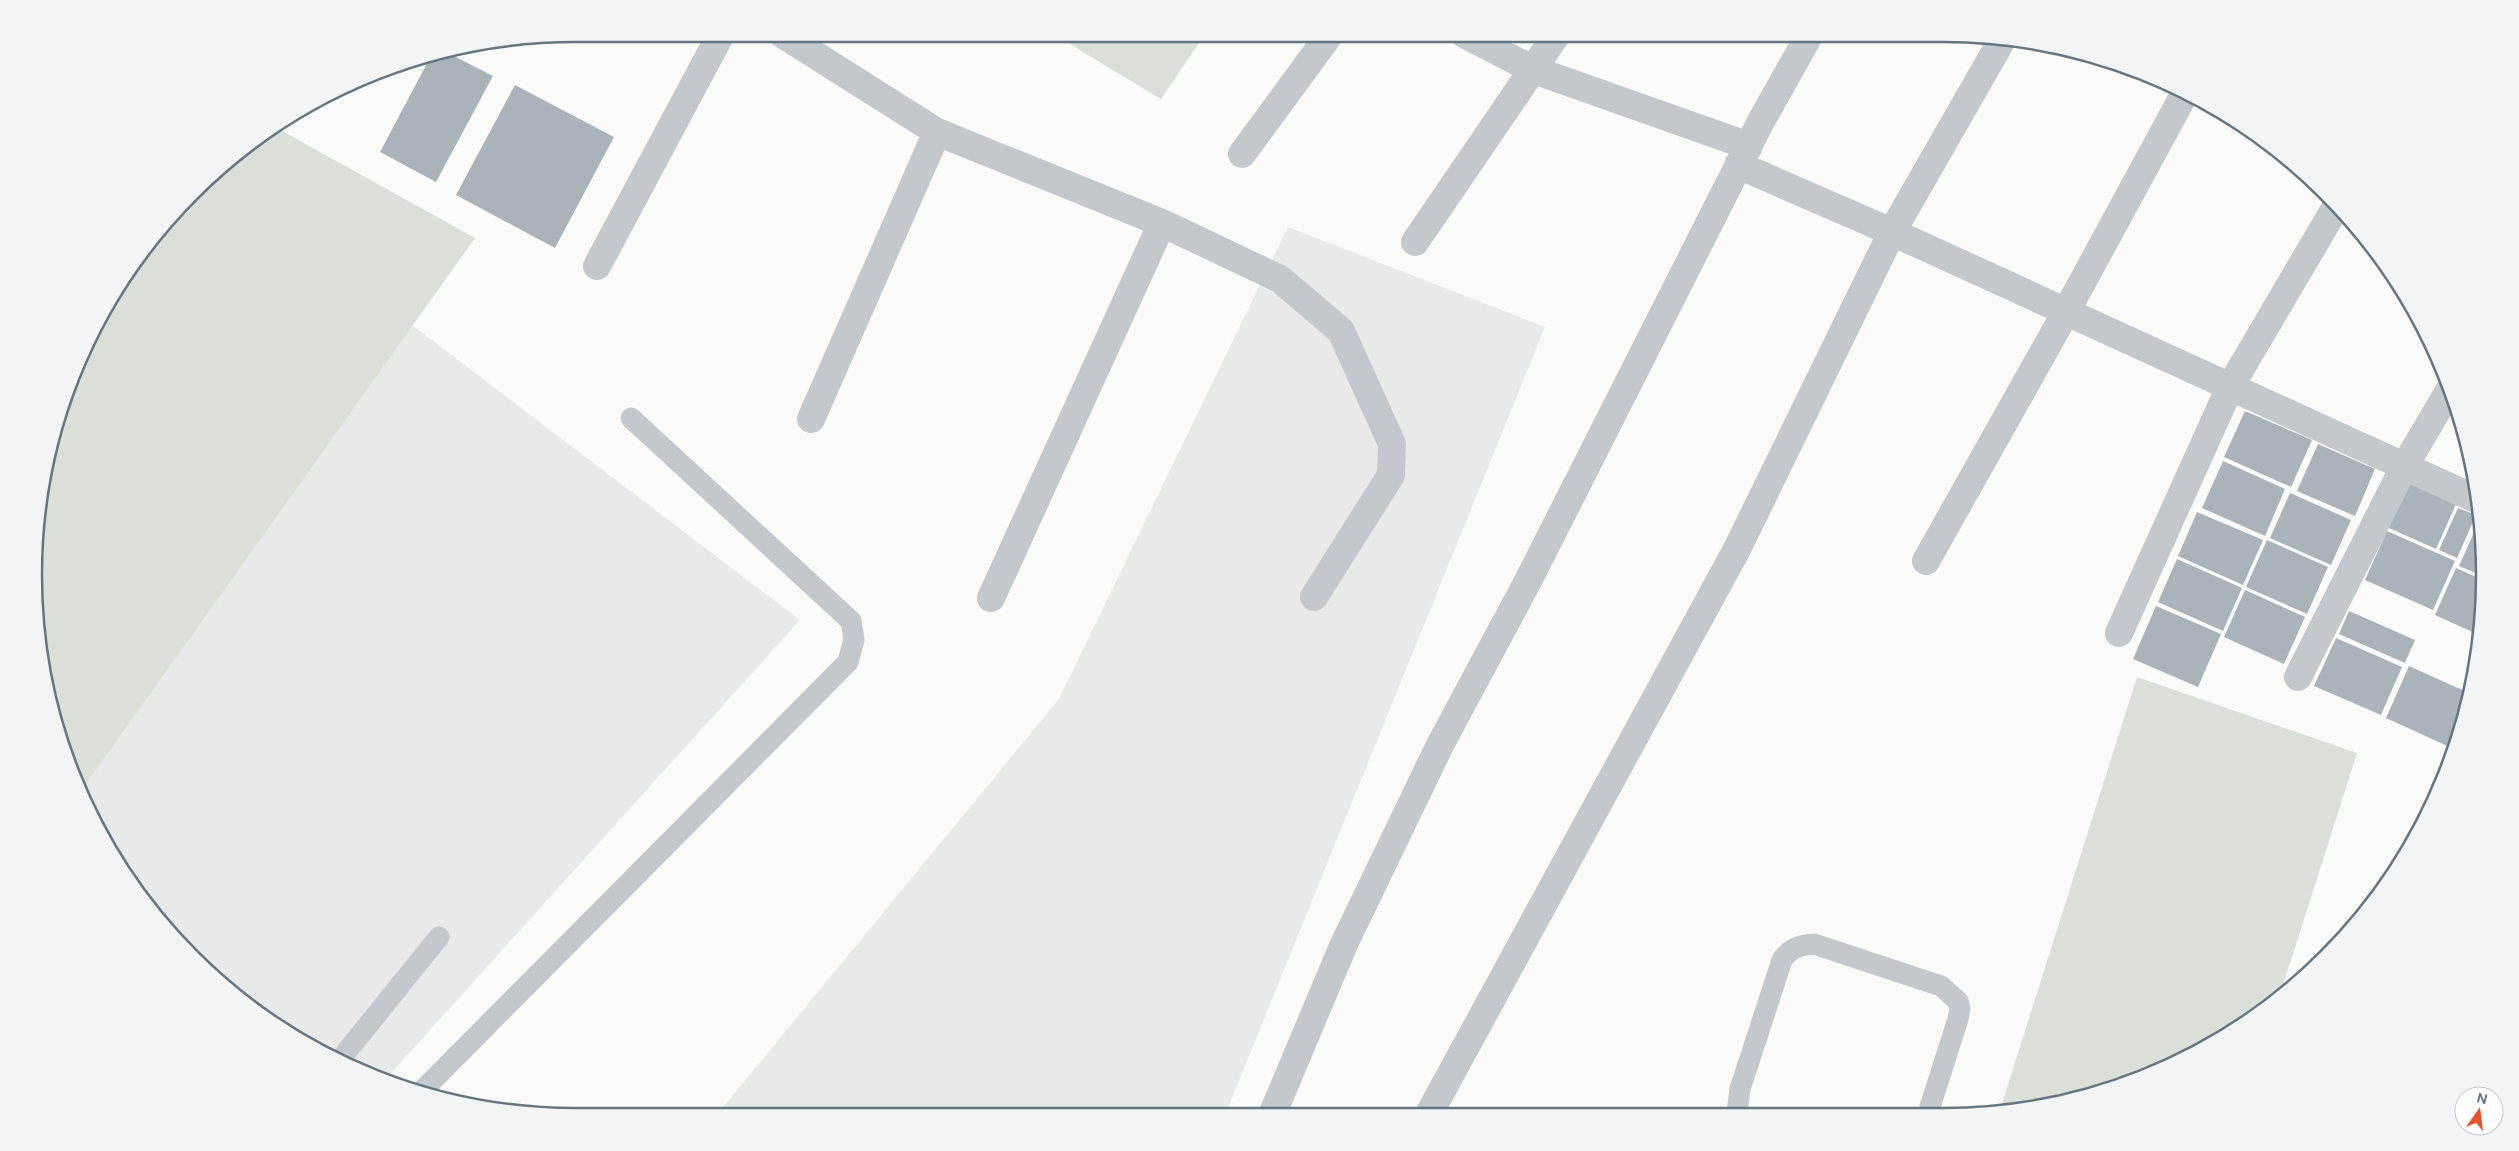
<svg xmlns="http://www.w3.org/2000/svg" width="2519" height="1151" font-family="'DM Sans',sans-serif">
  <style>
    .built { fill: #e8e9e9 }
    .green { fill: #dadfd7 }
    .building { fill: #aab3b9 }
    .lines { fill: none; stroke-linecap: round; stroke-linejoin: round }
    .service { stroke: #c3c8cc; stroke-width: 21 }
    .minor { stroke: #c3c8cc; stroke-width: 28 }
    .rim { fill: none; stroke: #657683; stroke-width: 2.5 }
  </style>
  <rect width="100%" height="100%" fill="#fafaf8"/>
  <path class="built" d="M1288 227 1545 327 1225 1115 715 1117 1059 699Z
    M412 325 800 620 384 1081 368 1076 304 1045 219 983 168 932 106 846 81 791Z"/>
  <path class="green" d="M1053 34H1205L1161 99Z
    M275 127 475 238 81 791 63 750 38 647 34 575 44 470 63 401 106 305 168 219 219 168Z
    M2137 677 2357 753 2278 1001 2151 1076 2015 1113H1999Z"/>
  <path class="building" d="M444 51 493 76 436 182 380 152 432 54Z
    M515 85 614 137 555 248 456 195Z
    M2245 411 2312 440 2291 487 2224 457Z
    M2318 444 2375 469 2355 516 2297 491Z
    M2223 461 2285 489 2265 536 2202 508Z
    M2409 481 2457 502 2436 549 2389 528Z
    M2290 493 2351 520 2331 565 2270 538Z
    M2458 508 2476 515 2457 558 2439 550Z
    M2197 512 2263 540 2243 585 2178 556Z
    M2480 519 2485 575V577L2459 566Z
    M2387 531 2455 561 2433 610 2365 580Z
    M2267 540 2328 567 2307 614 2246 587Z
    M2177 559 2242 588 2223 631 2158 602Z
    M2456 568 2485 581 2479 635 2435 615Z
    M2245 590 2305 617 2284 664 2224 637Z
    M2156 606 2221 634 2198 687 2133 659Z
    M2349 611 2415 640 2405 663 2339 634Z
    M2336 638 2402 667 2381 715 2314 686Z
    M2409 666 2471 694 2454 749 2386 718Z"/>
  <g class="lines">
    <path class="service" d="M339 1061 439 937
      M421 1092 848 662 854 640 851 621 631 418
      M1737 1113 1740 1089 1782 960C1790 948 1800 945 1814 944L1941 986 1958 1001 1960 1009 1958 1019 1928 1113"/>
    <path class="minor" d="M782 34 937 132 1162 223 1280 279 1341 331 1392 444 1391 475 1314 597
      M1464 34 1534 70 1749 146
      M1242 154 1330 34
      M1738 165 1892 232 2478 500
      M1415 242 1557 34
      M597 266 721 34
      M811 419 937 132
      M1926 561 2066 312 2185 93
      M991 598 1162 223
      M2119 633 2230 387 2337 205
      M2298 677 2404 467 2450 389
      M1429 1114 1737 549 1892 232 2002 40
      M1272 1115 1344 944 1440 745 1529 579 1760 123 1810 34"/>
  </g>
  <path d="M0 0H2519V1151H0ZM575 42H1943A533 533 0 0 1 2476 575V575A533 533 0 0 1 1943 1108H575A533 533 0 0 1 42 575V575A533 533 0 0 1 575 42Z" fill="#f3f4f5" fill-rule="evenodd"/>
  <path class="rim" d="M575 42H1943A533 533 0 0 1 2476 575V575A533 533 0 0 1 1943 1108H575A533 533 0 0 1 42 575V575A533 533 0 0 1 575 42Z"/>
  <g transform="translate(2479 1111) rotate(14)"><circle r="24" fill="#ffffff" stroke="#c1c8cd"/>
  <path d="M0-4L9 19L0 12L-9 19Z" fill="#e4572e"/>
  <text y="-8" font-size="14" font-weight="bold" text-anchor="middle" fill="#657683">N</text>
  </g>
</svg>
